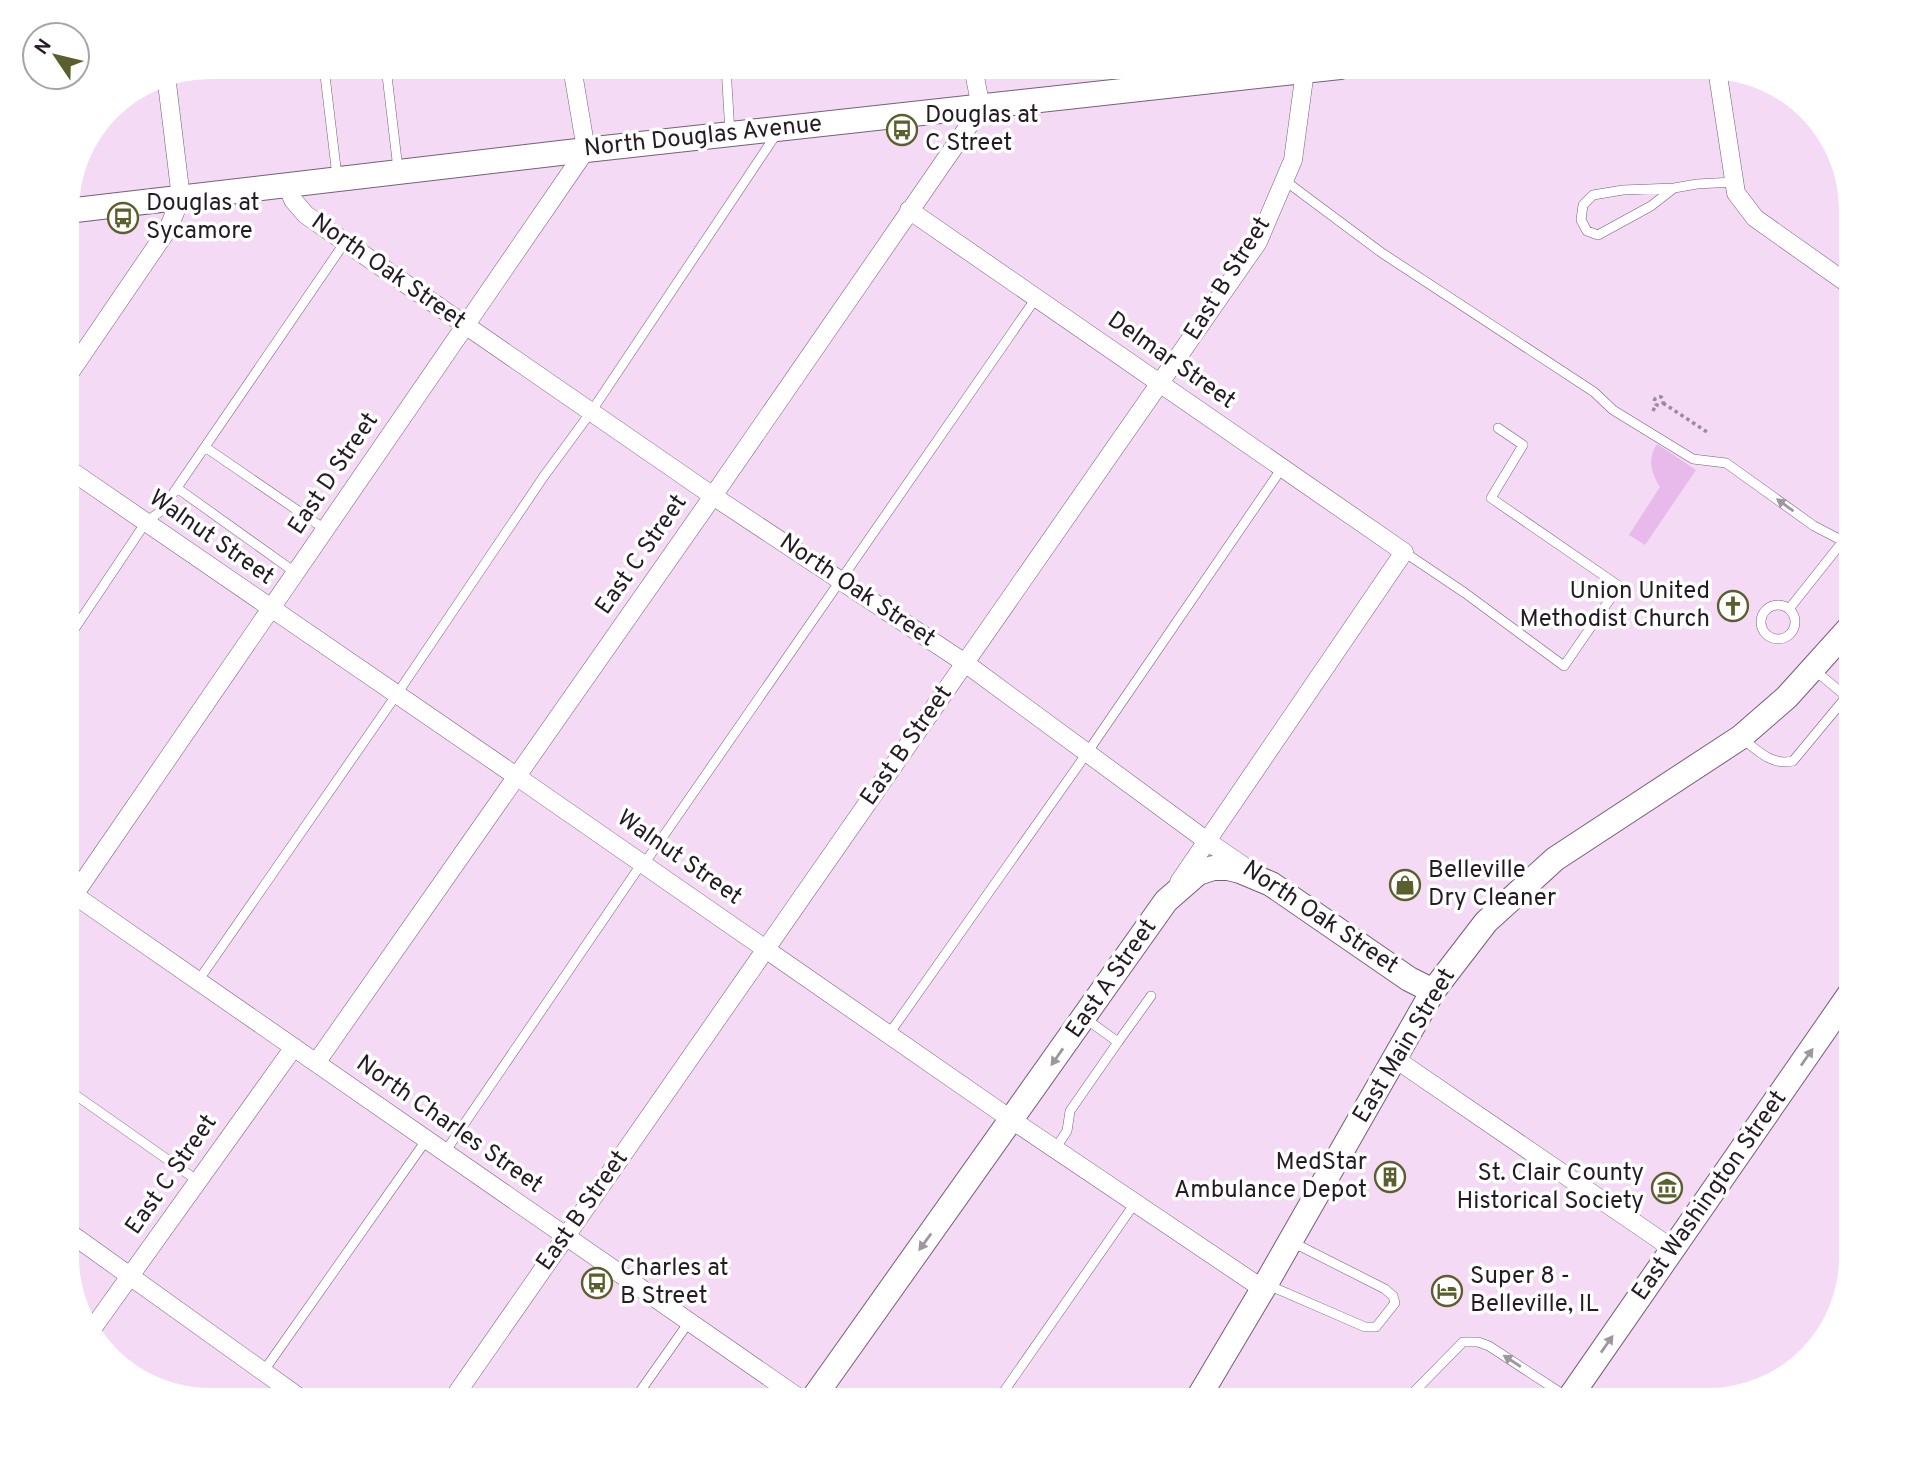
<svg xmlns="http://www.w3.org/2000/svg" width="1918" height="1467" font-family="Overpass,sans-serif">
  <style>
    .green { fill: #e8b9eb }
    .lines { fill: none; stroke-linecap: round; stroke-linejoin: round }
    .lane-casing { stroke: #765f77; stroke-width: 10 }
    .street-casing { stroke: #765f77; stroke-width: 19 }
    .secondary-casing { stroke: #765f77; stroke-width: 26 }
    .path { stroke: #9c899d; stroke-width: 3.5; stroke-dasharray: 3.5 3.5; stroke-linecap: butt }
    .lane { stroke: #fff; stroke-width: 9 }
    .street { stroke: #fff; stroke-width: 18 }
    .secondary { stroke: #fff; stroke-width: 24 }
    .oneway { fill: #9d989d }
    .labels { text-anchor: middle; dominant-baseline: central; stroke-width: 7; stroke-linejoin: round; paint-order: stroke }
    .poi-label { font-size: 24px; fill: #251b25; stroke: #fff; text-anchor: start }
    .street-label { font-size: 24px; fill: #251b25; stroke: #fff }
  </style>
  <rect width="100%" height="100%" fill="#f4daf5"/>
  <path class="green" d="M1657 444 1696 470 1645 545 1629 535 1660 487C1651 473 1647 459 1657 444Z"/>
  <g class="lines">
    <g class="lane-casing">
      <path id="lane" d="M324 67 337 176
        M386 67 398 169
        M726 67 730 133
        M1148 67 1149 87
        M1284 180 1382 253 1594 392 1613 410 1693 459 1726 463 1814 526 1843 541
        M1674 188 1651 206 1598 235 1587 231 1581 220 1583 205 1593 195 1623 190 1674 188 1697 184 1734 182
        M205 447 326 530
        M177 488 296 573
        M1404 552 1465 593 1564 666 1619 586 1491 498 1523 445 1498 428
        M1761 622a17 17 0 1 1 34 0a17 17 0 1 1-34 0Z
        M1789 609 1843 541 1851 543
        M67 640 146 522 161 511 345 242
        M1813 669 1847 697
        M1743 739C1758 751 1772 766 1793 761L1851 691
        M644 864 1036 298
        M198 981 397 694 544 476 591 412 777 133
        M1086 1019 1118 1042 1151 996
        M889 1034 1087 753 1282 468
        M67 1089 198 1181
        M1055 1149 1067 1131 1070 1111 1118 1042
        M445 1152 642 863
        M1268 1285 1365 1327H1376L1395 1303 1393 1296 1385 1289 1292 1242
        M263 1372 427 1139
        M1418 1389 1433 1400
        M634 1400 689 1322
        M998 1400 1135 1203
        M1406 1400 1463 1342H1478L1489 1346 1567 1397"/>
    </g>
    <g class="street-casing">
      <path id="street" d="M1717 69 1736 193 1755 218 1851 286
        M287 185 293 200 306 215 713 496 965 663 1207 841 1248 869
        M909 210 1404 552 1179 882
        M67 377 168 229 181 198 166 75
        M67 468 516 776 1012 1120 1263 1289
        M67 890 802 1400
        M74 895 586 150 572 67
        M1394 1058 1673 1249
        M316 1063 713 496 981 108 973 67
        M67 1231 303 1400
        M90 1332 294 1047
        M452 1400 1258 242 1293 160 1305 71"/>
    </g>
    <g class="secondary-casing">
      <path id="secondary" d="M67 211 586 150 1340 67
        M812 1400 1166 901 1198 873 1213 868H1228L1240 871 1271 884 1409 979 1433 991
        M1197 1400 1263 1289 1433 991 1486 922 1555 859 1741 737 1787 697 1851 626
        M1568 1400 1851 992"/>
    </g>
    <path class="path" d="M1654.5 401a4.5 4.5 0 1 1 9 0a4.5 4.5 0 1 1-9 0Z
      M1663 403 1707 432
      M1653 411 1656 404"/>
    <use href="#lane" class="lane"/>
    <use href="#street" class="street"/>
    <use href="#secondary" class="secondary"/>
  </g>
  <defs><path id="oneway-solid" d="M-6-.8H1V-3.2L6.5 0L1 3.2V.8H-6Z" transform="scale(1.75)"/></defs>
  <g class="oneway">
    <use href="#oneway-solid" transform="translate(1785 505) rotate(-144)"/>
    <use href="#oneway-solid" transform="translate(1057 1057) rotate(125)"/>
    <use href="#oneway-solid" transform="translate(1807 1057) rotate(-55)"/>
    <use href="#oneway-solid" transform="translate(925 1242) rotate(126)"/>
    <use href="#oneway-solid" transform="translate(1607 1344) rotate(-55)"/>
    <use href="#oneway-solid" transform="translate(1512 1361) rotate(-147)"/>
  </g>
  <defs>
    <g id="bus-ring" transform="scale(1.575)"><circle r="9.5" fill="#fff" stroke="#5a5f2d" stroke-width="1.5"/><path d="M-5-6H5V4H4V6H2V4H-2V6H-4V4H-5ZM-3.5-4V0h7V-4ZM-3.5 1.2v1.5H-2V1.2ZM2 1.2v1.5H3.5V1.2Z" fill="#5a5f2d"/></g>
    <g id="church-ring" transform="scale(1.575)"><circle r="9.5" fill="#fff" stroke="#5a5f2d" stroke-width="1.5"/><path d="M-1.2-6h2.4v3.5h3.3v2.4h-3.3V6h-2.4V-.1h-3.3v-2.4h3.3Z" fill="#5a5f2d"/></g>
    <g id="shop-ring" transform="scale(1.575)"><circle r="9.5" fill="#fff" stroke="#5a5f2d" stroke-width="1.5"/><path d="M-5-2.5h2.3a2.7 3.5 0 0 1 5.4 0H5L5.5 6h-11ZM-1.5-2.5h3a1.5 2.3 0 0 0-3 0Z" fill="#5a5f2d"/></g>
    <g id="building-ring" transform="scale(1.575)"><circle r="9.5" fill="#fff" stroke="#5a5f2d" stroke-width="1.5"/><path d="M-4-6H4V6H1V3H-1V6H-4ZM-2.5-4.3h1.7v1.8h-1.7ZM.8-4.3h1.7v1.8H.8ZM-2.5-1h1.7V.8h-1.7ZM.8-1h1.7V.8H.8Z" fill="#5a5f2d"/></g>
    <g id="museum-ring" transform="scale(1.575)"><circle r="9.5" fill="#fff" stroke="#5a5f2d" stroke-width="1.5"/><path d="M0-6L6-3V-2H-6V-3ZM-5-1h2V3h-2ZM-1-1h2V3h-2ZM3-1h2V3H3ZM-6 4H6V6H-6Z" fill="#5a5f2d"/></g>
    <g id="hotel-ring" transform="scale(1.575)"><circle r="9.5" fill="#fff" stroke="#5a5f2d" stroke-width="1.5"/><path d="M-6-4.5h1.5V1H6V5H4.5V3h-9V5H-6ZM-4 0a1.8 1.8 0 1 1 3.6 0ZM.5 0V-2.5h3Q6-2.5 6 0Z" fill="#5a5f2d"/></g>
  </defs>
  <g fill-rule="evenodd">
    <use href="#bus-ring" x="902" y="130"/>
    <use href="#bus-ring" x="123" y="218"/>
    <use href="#church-ring" x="1733" y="606"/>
    <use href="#shop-ring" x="1405" y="885"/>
    <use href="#building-ring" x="1390" y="1177"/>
    <use href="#museum-ring" x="1667" y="1188"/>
    <use href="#bus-ring" x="597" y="1283"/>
    <use href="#hotel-ring" x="1447" y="1291"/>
  </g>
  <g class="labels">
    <g class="poi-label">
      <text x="925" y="116">Douglas at<tspan x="925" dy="28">C Street</tspan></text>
      <text x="146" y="204">Douglas at<tspan x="146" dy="28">Sycamore</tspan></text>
      <text x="1710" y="592" text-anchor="end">Union United<tspan x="1710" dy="28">Methodist Church</tspan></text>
      <text x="1428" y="871">Belleville<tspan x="1428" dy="28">Dry Cleaner</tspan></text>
      <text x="1367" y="1163" text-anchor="end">MedStar<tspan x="1367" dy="28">Ambulance Depot</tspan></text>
      <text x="1644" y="1174" text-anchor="end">St. Clair County<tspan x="1644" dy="28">Historical Society</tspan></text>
      <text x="620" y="1269">Charles at<tspan x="620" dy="28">B Street</tspan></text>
      <text x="1470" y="1277">Super 8 -<tspan x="1470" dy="28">Belleville, IL</tspan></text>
    </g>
    <g class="street-label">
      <text transform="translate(703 137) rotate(-6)">North Douglas Avenue</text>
      <text transform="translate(388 272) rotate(35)">North Oak Street</text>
      <text transform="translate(1228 279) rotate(-58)">East B Street</text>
      <text transform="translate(1171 361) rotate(35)">Delmar Street</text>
      <text transform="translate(334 474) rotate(-56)">East D Street</text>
      <text transform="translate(211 538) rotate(35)">Walnut Street</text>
      <text transform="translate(642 555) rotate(-55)">East C Street</text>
      <text transform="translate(857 591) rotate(34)">North Oak Street</text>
      <text transform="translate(907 746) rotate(-55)">East B Street</text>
      <text transform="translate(679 858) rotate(35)">Walnut Street</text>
      <text transform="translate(1320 918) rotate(34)">North Oak Street</text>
      <text transform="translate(1112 979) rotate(-55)">East A Street</text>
      <text transform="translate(1405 1046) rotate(-59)">East Main Street</text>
      <text transform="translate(449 1125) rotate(35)">North Charles Street</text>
      <text transform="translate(172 1175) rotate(-55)">East C Street</text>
      <text transform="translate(1710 1196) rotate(-55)">East Washington Street</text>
      <text transform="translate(583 1211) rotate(-55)">East B Street</text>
    </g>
  </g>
  <path d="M0 0H1918V1467H0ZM210 79H1708A131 131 0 0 1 1839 210V1257A131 131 0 0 1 1708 1388H210A131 131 0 0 1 79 1257V210A131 131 0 0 1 210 79Z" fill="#fff" fill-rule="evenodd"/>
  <g transform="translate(56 56) rotate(305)"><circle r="33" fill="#ffffff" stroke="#a8a4a8" stroke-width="2"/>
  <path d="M0-5L12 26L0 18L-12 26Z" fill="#5a5f2d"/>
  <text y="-10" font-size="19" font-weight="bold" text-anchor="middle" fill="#251b25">N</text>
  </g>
</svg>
